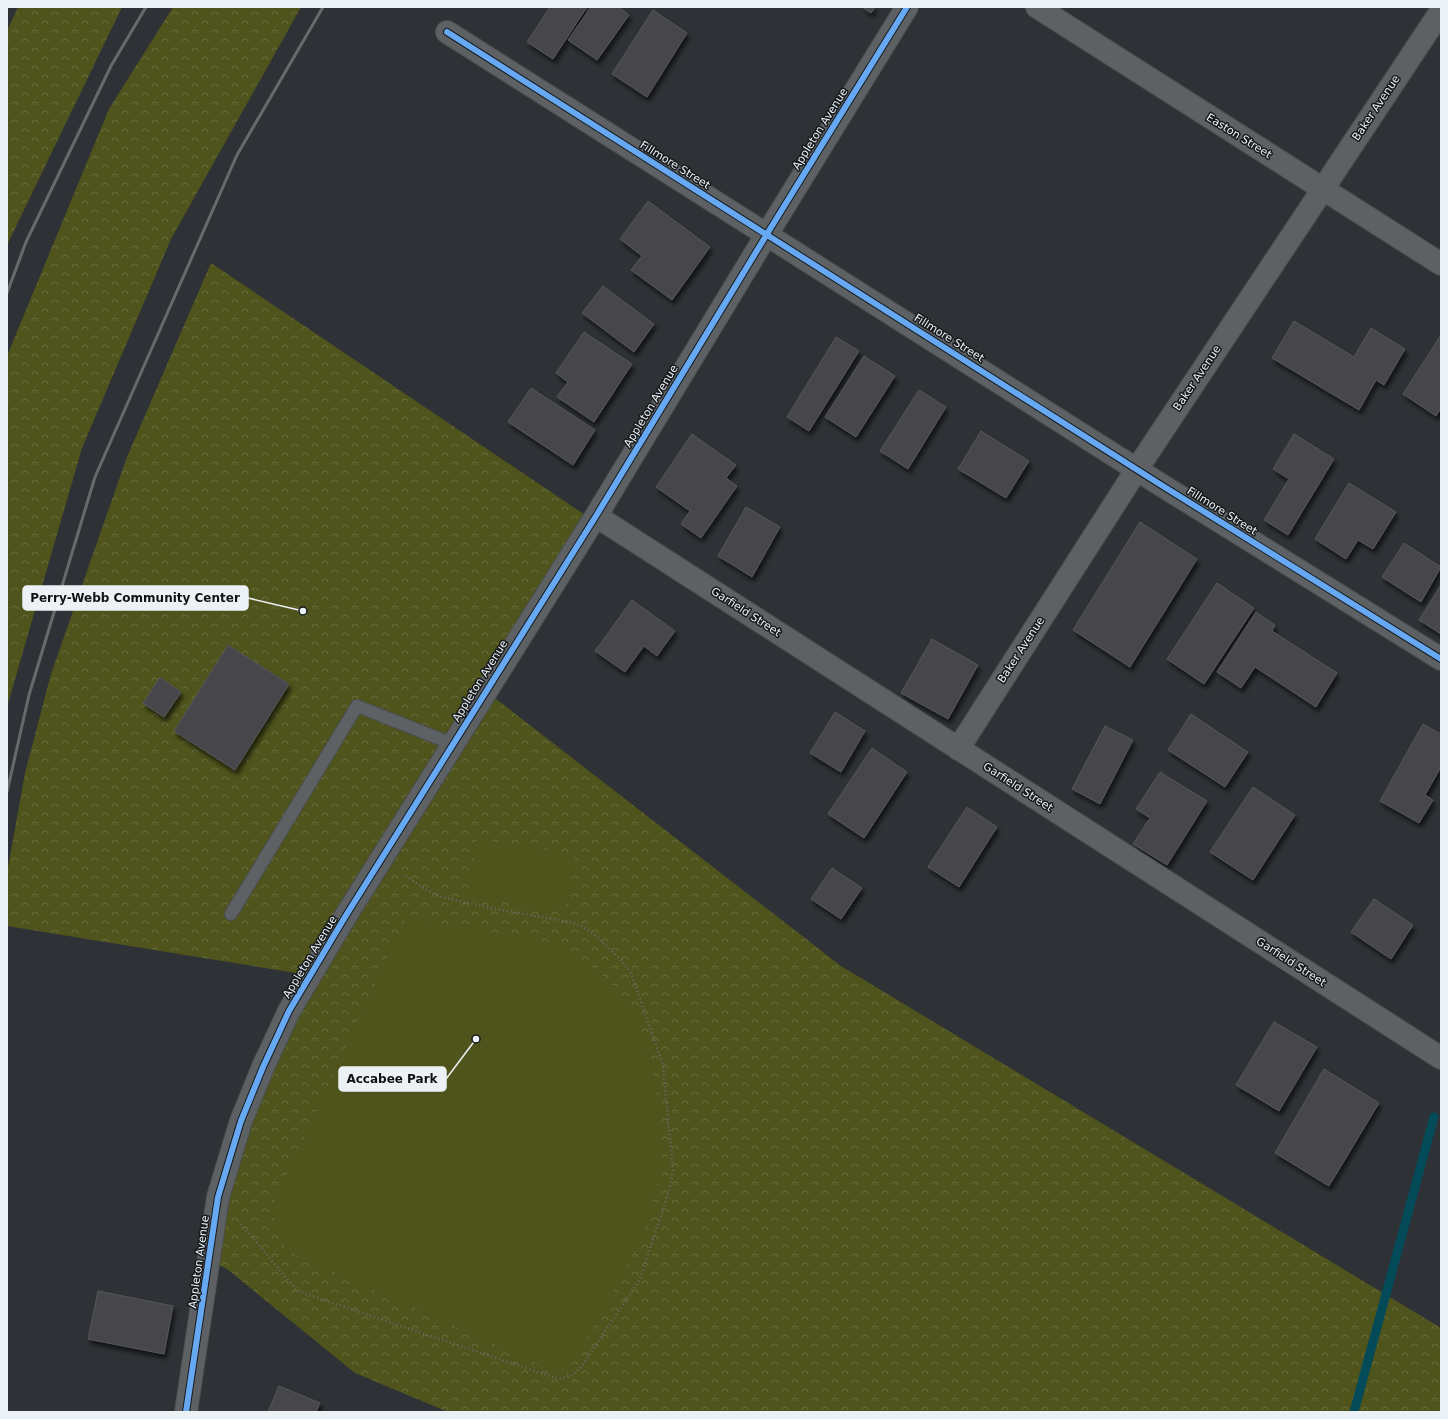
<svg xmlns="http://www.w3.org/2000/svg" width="1448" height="1419" font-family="'DejaVu Sans',sans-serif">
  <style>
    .forest { fill: url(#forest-crowns) }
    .pitch { fill: #4f541c }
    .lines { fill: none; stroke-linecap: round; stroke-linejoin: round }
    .stream { stroke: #044b5a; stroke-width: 9 }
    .building { fill: #46474b; stroke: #56575b; filter: url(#shadow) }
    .lane-casing { stroke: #4a4e51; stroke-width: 14 }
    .street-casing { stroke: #4a4e51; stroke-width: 24 }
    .path { stroke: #686a6d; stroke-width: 2.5; stroke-dasharray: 1 3; stroke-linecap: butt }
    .lane { stroke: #5e6164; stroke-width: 12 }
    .street { stroke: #5e6164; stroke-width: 22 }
    .rail { stroke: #67696d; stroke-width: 3 }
    .cycleway-casing { stroke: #161a1d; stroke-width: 8 }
    .cycleway { stroke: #66a8f1; stroke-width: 6 }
    .labels { text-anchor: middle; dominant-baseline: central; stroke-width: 3; stroke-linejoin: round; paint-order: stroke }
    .street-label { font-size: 11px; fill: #ecf1f6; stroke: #161a1d }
    .leader { fill: none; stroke: #ecf1f6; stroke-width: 1.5 }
    .callout-dot { fill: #ecf1f6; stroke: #161a1d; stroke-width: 1.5 }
    .callout { fill: #ecf1f6; stroke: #ecf1f6; stroke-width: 1.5 }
    .callout-label { font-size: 12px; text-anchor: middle; font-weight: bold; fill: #111 }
  </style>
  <defs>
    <pattern id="forest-crowns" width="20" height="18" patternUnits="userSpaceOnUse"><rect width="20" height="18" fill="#4f541c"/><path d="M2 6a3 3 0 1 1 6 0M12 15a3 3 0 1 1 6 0" fill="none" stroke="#686d3e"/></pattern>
    <filter id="shadow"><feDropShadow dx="2.5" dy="4.5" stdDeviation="2" flood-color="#0009"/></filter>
  </defs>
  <rect width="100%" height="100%" fill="#2e3236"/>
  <path class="forest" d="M18 7H122L7 245V31Z
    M173 7H301L171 239 82 448 7 707V356L109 109Z
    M211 263 591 519 308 975 7 926V873L25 773 51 674 127 457Z
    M487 692 841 966 1441 1328V1412H448L355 1373 227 1269 209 1260 263 1067Z"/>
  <path class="pitch" d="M477 839 575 855 566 912 468 896Z
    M406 917C437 922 468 928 499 934 520 938 542 940 562 949 584 958 613 982 627 1001 652 1034 666 1130 660 1171 658 1184 654 1199 650 1212 630 1270 595 1322 565 1376L287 1251 271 1209Z"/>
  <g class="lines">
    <path class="stream" d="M1354 1412 1434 1117"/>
  </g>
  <path class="building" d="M550 7H587L553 59 527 42Z
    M591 7H619L629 15 597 60 568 40Z
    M862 7H875L871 13Z
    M653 10 687 33 647 97 612 74Z
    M648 201 710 247 672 300 631 270 642 256 620 239Z
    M603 286 654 324 634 352 582 313Z
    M1294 321 1354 357 1371 328 1405 349 1384 385 1376 380 1359 410 1272 358Z
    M584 332 632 364 594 422 557 397 568 382 556 373Z
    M1441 335V408L1436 416 1403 394Z
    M836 337 859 351 809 431 787 417Z
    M864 356 895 376 856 437 825 417Z
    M531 388 595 430 573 465 508 422Z
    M919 390 946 407 908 469 880 451Z
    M981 431 1029 461 1006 498 958 469Z
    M692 434 736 465 726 478 737 486 701 538 681 524 690 511 656 487Z
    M1294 434 1334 459 1288 535 1264 520 1289 479 1273 469Z
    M1349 483 1396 512 1373 549 1358 540 1346 559 1315 539Z
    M746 507 780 527 752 577 718 556Z
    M1140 522 1197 559 1130 667 1073 630Z
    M1404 543 1441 567 1421 602 1382 577Z
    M1217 583 1254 608 1204 684 1167 659Z
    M1441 585V634L1419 620Z
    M632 600 675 631 657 656 644 646 625 672 595 651Z
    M1256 612 1275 625 1272 631 1337 673 1316 707 1255 667 1241 688 1217 672Z
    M932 639 978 665 948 719 901 693Z
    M228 645 289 684 235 770 174 731Z
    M160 677 181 692 164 717 143 703Z
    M835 712 865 731 841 772 810 753Z
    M1191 714 1248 752 1225 787 1168 750Z
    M1423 724 1441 734V767L1425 795 1433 800 1419 823 1380 801Z
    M1105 726 1133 740 1100 804 1072 789Z
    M872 748 907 772 864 838 828 814Z
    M1160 772 1207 801 1167 865 1133 844 1150 818 1136 809Z
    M1253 787 1295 815 1253 880 1210 852Z
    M967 807 997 827 959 887 928 867Z
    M832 868 862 888 841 919 811 899Z
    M1374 899 1413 925 1391 959 1351 932Z
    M1274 1022 1317 1047 1279 1111 1236 1085Z
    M1324 1069 1379 1103 1329 1186 1275 1153Z
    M98 1291 173 1306 164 1354 88 1339Z
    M279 1386 320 1403 316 1412H268Z"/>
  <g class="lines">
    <g class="lane-casing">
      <path id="lane" d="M231 914 357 706 453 744"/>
    </g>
    <g class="street-casing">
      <path id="street" d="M1037 7 1441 264
        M447 32 1158 483 1441 659
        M596 516 1441 1058
        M958 749 1137 469 1441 11
        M186 1412 218 1197 241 1121 263 1067 289 1011 345 917 596 516 767 234 907 7"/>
    </g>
    <path class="path" d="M241 1224 294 1287 303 1293 558 1379 571 1376 581 1367 640 1279 669 1191 673 1171 663 1065 631 973 619 958 595 935 584 927 570 922 490 908 442 897 425 889 403 874"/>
    <use href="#lane" class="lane"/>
    <use href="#street" class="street"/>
    <path class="rail" d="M7 293 26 242 111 66 146 7
      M7 792 29 695 95 477 237 155 323 7"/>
    <g class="cycleway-casing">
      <path id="cycleway" d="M447 32 1158 483 1441 659
        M186 1412 218 1197 241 1121 263 1067 289 1011 345 917 596 516 767 234 907 7"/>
    </g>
    <use href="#cycleway" class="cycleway"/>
  </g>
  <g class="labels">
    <g class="street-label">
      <text transform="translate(1376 108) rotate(-56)">Baker Avenue</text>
      <text transform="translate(820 129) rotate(-58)">Appleton Avenue</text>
      <text transform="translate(1239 136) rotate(32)">Easton Street</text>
      <text transform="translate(675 165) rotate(32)">Fillmore Street</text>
      <text transform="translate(949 338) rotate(32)">Fillmore Street</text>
      <text transform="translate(1197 378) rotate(-56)">Baker Avenue</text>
      <text transform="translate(651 406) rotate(-59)">Appleton Avenue</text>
      <text transform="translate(1222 511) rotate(32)">Fillmore Street</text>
      <text transform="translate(746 612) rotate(33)">Garfield Street</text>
      <text transform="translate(1021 650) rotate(-57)">Baker Avenue</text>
      <text transform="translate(480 681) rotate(-58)">Appleton Avenue</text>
      <text transform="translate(1018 787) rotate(33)">Garfield Street</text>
      <text transform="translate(310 957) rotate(-59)">Appleton Avenue</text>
      <text transform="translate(1291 962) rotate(33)">Garfield Street</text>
      <text transform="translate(199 1262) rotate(-82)">Appleton Avenue</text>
    </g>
  </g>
  <path class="leader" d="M303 611L248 598M476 1039L446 1079"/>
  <g class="callout-dot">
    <circle cx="303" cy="611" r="4"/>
    <circle cx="476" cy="1039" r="4"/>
  </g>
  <g class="callout">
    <rect x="23" y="586" width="225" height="24" rx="4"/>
    <rect x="339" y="1067" width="107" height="24" rx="4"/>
  </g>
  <g class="callout-label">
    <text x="135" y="602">Perry-Webb Community Center</text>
    <text x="392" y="1083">Accabee Park</text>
  </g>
  <rect width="1448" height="1419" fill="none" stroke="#ecf1f6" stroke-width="16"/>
</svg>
